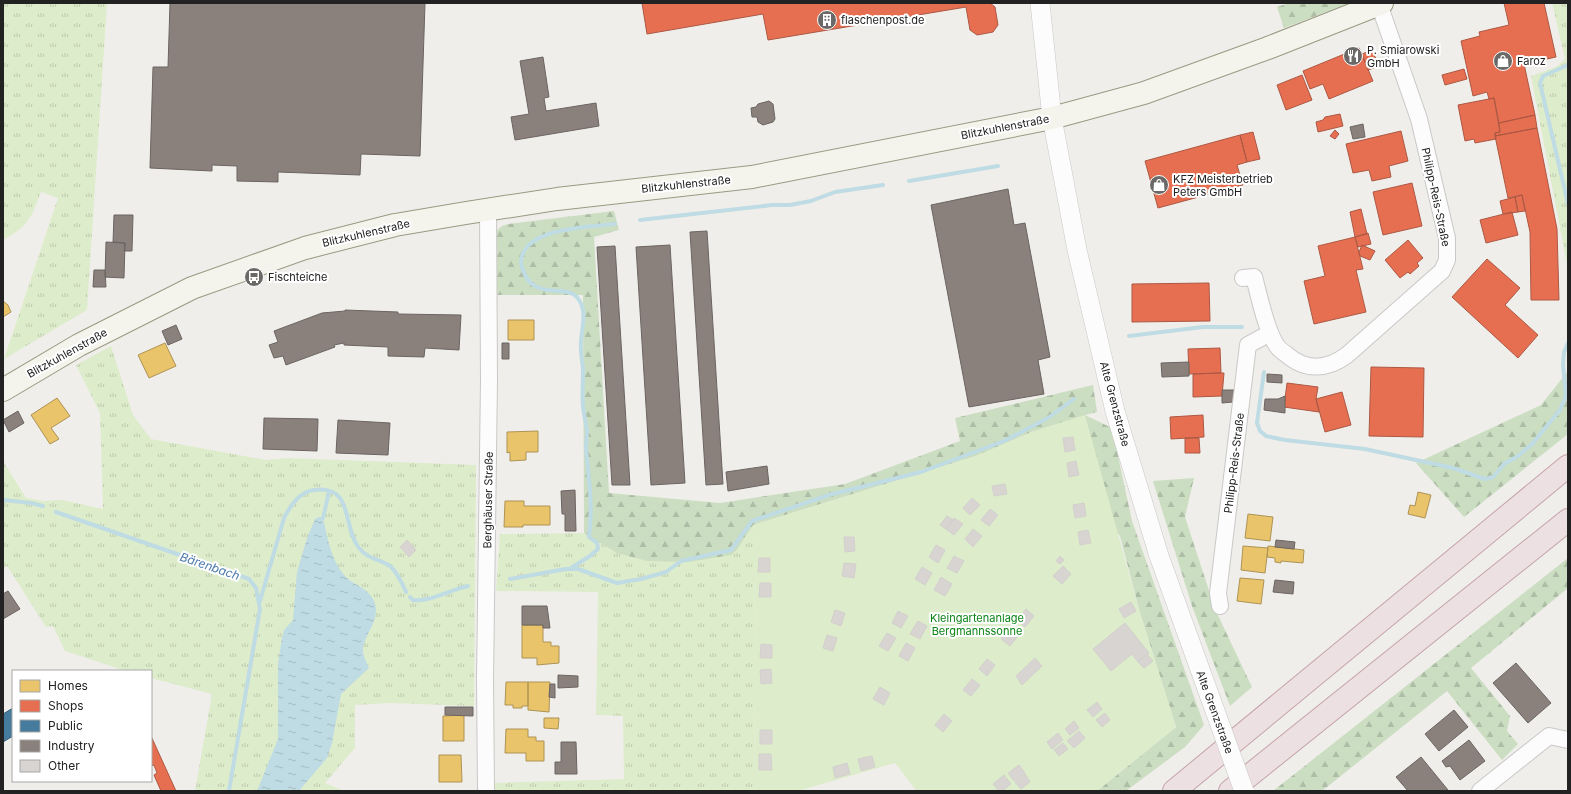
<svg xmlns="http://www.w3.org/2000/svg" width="1571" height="794" font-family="Inter,sans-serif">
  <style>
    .grass { fill: url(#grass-tufts) }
    .forest { fill: url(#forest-firs) }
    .garden { fill: #ddeccb }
    .water { fill: url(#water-ripples) }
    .homes { fill: #e9c46a; stroke: #ad9354 }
    .shops { fill: #e76f51; stroke: #ac5843 }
    .public { fill: #457b9d; stroke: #3a6078 }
    .industry { fill: #8a817c; stroke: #6b6461 }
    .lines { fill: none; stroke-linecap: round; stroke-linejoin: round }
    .stream { stroke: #bfdbe3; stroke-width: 4 }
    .building { fill: #d7d4d2; stroke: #d3d0cc }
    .minor-casing { stroke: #c9c8c7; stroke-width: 18 }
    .tertiary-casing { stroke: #c9c8c7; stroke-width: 20 }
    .secondary-casing { stroke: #999a82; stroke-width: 24 }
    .motorway-casing { stroke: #c5a2ac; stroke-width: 24 }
    .minor { stroke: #fdfcfc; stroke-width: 16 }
    .tertiary { stroke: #fdfcfc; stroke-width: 19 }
    .secondary { stroke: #f4f4ed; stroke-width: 22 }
    .motorway { stroke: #ece0e2; stroke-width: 22 }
    .tertiary-bridge-casing { stroke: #c9c8c7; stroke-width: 20; stroke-linecap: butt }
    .tertiary-bridge { stroke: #fdfcfc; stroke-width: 19 }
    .labels { text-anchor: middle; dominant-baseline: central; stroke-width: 4; stroke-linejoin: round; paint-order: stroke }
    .poi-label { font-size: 11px; fill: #222; stroke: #fff; text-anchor: start }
    .street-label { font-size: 11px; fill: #222; stroke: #fff }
    .park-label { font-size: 11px; fill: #0c8416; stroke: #fff }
    .water-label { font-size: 12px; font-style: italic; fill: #4a7aab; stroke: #fff }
  </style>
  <defs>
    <pattern id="grass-tufts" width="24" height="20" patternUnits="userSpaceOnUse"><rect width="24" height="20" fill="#ddeccb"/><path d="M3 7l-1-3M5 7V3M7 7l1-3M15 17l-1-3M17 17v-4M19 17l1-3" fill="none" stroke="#bdcaae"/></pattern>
    <pattern id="forest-firs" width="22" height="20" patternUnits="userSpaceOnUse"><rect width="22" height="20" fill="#cbdec1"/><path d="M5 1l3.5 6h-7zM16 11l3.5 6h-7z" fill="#aebea6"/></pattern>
    <pattern id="water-ripples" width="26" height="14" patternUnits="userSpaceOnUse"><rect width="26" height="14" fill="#bfdbe3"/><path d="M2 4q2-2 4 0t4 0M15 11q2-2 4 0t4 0" fill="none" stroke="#a4bcc2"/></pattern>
  </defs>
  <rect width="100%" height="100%" fill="#f0eeeb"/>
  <path class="grass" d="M3 3H107L87 310 4 359 58 198 41 192C31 218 29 226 3 240Z
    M1552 3H1568V270L1531 76 1556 67 1565 59Z
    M111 346 133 415 151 439 266 460 287 458 476 465 474 706 390 703 355 705V748L325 783 344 791H195L212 694 151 678V671H126L65 651 53 626 46 627 7 566 3 568V461L26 498 44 501 62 500 103 509 100 413 76 365Z
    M753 525 756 548 754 791H492V783L624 779 623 716 596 715 598 592 496 591 500 534 584 533 617 553 737 550Z"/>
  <path class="forest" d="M1289 3H1350L1284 28 1277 7Z
    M614 211 619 230 594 237 609 493 720 503 845 484 960 441 955 418 1093 385 1097 412 1085 415 1112 428 1132 521 1204 725 1185 747 1126 791H1097L1176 727 1140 613 1120 536 1034 431 976 456 753 525 737 550 731 555 688 562 647 561 617 553 584 533 583 295H497V230L502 226 508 224Z
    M1568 371V434L1464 517 1416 463 1541 405Z
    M1194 478 1185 517 1215 609 1252 687 1230 706 1192 606 1153 481Z
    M1568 558V588L1471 668 1510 716 1507 731 1518 744 1502 760 1447 691 1322 791H1273Z"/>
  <path class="garden" d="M1085 415 1140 613 1176 727 1097 791H914L915 789 895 763 798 791H754L756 548 753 525 976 456 1034 431Z"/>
  <path class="water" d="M319 517 323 518C328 539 331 562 347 578 356 586 368 588 374 601 382 620 363 635 363 650 363 656 367 663 369 668L341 694 332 743 327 758 299 791H257L278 739V664L282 638 284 630 293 620 297 572 307 538 315 519Z"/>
  <path class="homes" d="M3 301 8 305 11 312 3 317Z
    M508 320H534V340H508Z
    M165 343 176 366 149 378 138 355Z
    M57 398 70 416 51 428 59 439 50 444 31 415Z
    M538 431V452H526V460L510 461V452L507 453V432Z
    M1418 492 1431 495 1425 518 1408 514 1410 505 1415 506Z
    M505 501H524V506H550V525H523V527H504Z
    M1248 514 1273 517 1270 541 1245 538Z
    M1243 546 1268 548 1265 573 1241 570Z
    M1268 546 1304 550 1303 563 1281 561V563L1275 562V558L1267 557Z
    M1240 578 1264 580 1261 604 1237 601Z
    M522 625H543V642H551V646H559V663L537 665V658H522Z
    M506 682H528V706H522V708H513V705H505Z
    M528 682H550L549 712 528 710Z
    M464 715V741H443V716Z
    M544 718H559L558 729 544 728Z
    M506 729H528V737H536V741H544V761H526V753H505Z
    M439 755H461L462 782H439Z"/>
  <path class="shops" d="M642 3H990L995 7 998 25 993 32 977 35 970 30 966 7 768 40 763 14 647 34Z
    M1504 3H1544L1556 57 1524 64 1535 115 1499 123 1494 98 1489 99 1487 92 1473 96 1461 41 1480 36 1479 32 1509 25Z
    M1359 48 1373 81 1329 99 1323 84 1310 89 1303 71Z
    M1372 50 1379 66 1368 70 1362 54Z
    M1464 69 1467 79 1445 85 1442 75Z
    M1302 75 1312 100 1286 110 1277 85Z
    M1494 98 1500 132 1495 133 1496 139 1475 143 1474 139 1465 141 1458 105Z
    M1340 114 1343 126 1318 132 1316 122 1323 120 1325 117Z
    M1535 115 1537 128 1495 136V133L1500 132 1499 123Z
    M1537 128 1557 229 1559 300H1531L1530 232 1522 195 1508 198 1495 136Z
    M1335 130 1339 134 1335 139 1330 136Z
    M1401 131 1408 161 1389 166 1391 177 1372 181 1369 170 1353 173 1346 144Z
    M1253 132 1260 159 1247 162 1240 135Z
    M1240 135 1247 162 1237 165 1243 185 1158 208 1145 161Z
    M1412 183 1422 226 1383 235 1373 192Z
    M1522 195 1525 211 1518 212 1515 197Z
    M1515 197 1518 212 1503 214 1500 201Z
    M1361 209 1367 234 1355 237 1350 212Z
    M1512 212 1518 235 1486 243 1480 220Z
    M1368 233 1371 244 1358 247 1355 237Z
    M1355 237 1363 269 1356 270 1366 312 1314 324 1304 281 1325 276 1318 246Z
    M1408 240 1423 258 1417 263 1419 266 1410 274 1408 272 1400 278 1385 260Z
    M1362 245 1375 251 1370 260 1360 256 1359 252Z
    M1487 259 1520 288 1505 305 1538 335 1518 358 1452 297Z
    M1209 283 1210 321 1132 322V284Z
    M1220 348 1221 373 1189 374 1188 349Z
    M1371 367 1424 368 1423 437 1369 436Z
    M1221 373H1224L1222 396 1193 397V374Z
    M1287 383 1318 387 1316 399 1319 412 1284 407Z
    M1342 392 1351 425 1325 432 1316 399Z
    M1203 415 1204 437 1171 439 1170 417Z
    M1185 438H1199L1200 453H1185Z
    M151 736 176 791H161L154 775 157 773 154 765 151 766Z"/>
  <path class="public" d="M13 708V736L3 742V714Z"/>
  <path class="industry" d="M170 3H425L420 156 361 154 360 175 278 172V182L237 181V166L212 165V171L150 168 153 67H168Z
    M543 57 549 97 544 98 546 111 596 103 599 126 515 140 511 117 529 114 520 61Z
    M769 101 773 104 775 119 773 122 763 125 758 122 757 117H752L751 108 756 107 758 104Z
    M1363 124 1365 137 1353 139 1350 127Z
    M1008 189 1014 225 1025 223 1050 357 1038 360 1044 394 969 407 931 205Z
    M114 215H133L132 251H124L125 243 113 242Z
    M707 231 723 484 706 485 690 232Z
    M106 242 125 243 124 278 105 277Z
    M670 245 685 483 651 485 636 247Z
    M615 246 630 485H612L597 247Z
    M94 270H105L106 287H93Z
    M345 310 398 312V314L461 315 459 350 425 348 424 357 388 356V347L344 345V343L334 345 335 347 286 365 283 356 274 358 269 345 278 342 274 331 322 313 345 311Z
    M176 325 182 339 168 345 162 331Z
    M502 343H509V359H502Z
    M1189 362V376L1162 377 1161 363Z
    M1267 374 1282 375V383L1267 382Z
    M1222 390H1234L1233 402 1222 403Z
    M1285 396V413L1264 410 1265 399H1278Z
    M18 411 24 423 9 432 3 420Z
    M264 418 318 419 317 451 263 449Z
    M338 420 390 423 388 455 336 453Z
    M767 466 769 484 728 491 726 472Z
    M575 490 576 531H565V514H562L561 491Z
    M1276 540 1295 542 1294 549 1275 547Z
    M1275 580 1294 582 1293 594 1273 592Z
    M8 591 20 609 3 619V594Z
    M522 606H547L550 628H543V625H522Z
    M1516 663 1551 703 1528 723 1493 683Z
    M558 675 578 676V687L558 688Z
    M550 684H555V698L549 697Z
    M445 707H473V716L445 715Z
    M1454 710 1468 727 1439 751 1425 734Z
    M1469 740 1485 761 1460 780 1450 766 1446 767 1442 761Z
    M561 742H576L577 774H555V762H561Z
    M1421 757 1448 790 1447 791H1408L1396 777Z"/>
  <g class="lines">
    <path class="stream" d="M1568 65 1543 76 1540 83 1568 204
      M909 181 998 166
      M640 220 772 205H790L811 201 835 192 883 185
      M1129 336 1203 327H1242
      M1264 372 1257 423 1260 431 1266 436 1285 440 1365 449 1453 468 1485 479 1493 477 1504 464 1518 456 1532 444 1560 410 1566 396 1563 365 1564 352 1568 343
      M3 500 31 503 43 506
      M56 512 249 579 256 588 260 609 229 791
      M323 518 329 492
      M571 568 590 556 598 549 597 543 589 537C593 507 589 479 586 449 586 443 587 437 587 431 586 423 584 415 583 407 582 395 583 383 583 371 583 364 581 357 581 350 579 334 589 315 579 300 569 282 538 301 525 275 523 271 521 266 521 261 524 227 590 227 615 224
      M510 579 566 569H578L617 583 641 579 666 572 681 561 731 550 752 521 829 495 921 472 1004 441 1048 418 1074 399
      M410 597 413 600C430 602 450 590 468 586
      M260 601 284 518C291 505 299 492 314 490 355 485 342 528 359 548 368 559 379 559 390 566 398 573 402 583 406 592"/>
  </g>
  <path class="building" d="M1073 437 1075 450 1065 452 1063 438Z
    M1076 461 1079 475 1069 477 1067 463Z
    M1005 484 1007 494 994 496 992 486Z
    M972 498 980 505 970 515 963 508Z
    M1084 503 1086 516 1075 518 1073 505Z
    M990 509 998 515 989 526 981 520Z
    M947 516 953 520 946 529 940 525Z
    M954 518 963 524 954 535 946 529Z
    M973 529 982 536 973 547 965 539Z
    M1088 530 1091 543 1080 545 1078 532Z
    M844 537H854L855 551 845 552Z
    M407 540 416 550 409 557 400 547Z
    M936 545 945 550 938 563 929 557Z
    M954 556 964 561 957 573 947 568Z
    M1060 556 1064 560 1060 564 1056 561Z
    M759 558H770V572H758Z
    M844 563 856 564 854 578 842 576Z
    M1063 566 1071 574 1062 584 1053 576Z
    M922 567 932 573 925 585 915 579Z
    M941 577 952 584 945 596 934 590Z
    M760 583H771V597H759Z
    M1131 602 1136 611 1124 618 1119 609Z
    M1026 609 1034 616 1025 627 1017 620Z
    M835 610 845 613 841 626 831 622Z
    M898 611 908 616 901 628 892 623Z
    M918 621 927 626 920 639 910 634Z
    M1125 623 1149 653 1138 662 1132 654 1111 671 1093 649Z
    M1010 629 1018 636 1010 646 1001 639Z
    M887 633 896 638 888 651 879 646Z
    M827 635 837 638 833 651 823 648Z
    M906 643 915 648 908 661 899 656Z
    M761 644 772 645V658H760Z
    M1147 654 1153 661 1144 668 1138 662Z
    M1035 658 1042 666 1022 685 1016 676Z
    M987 659 995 665 987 676 979 669Z
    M771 669 772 683 761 684 760 670Z
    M972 679 980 685 971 696 963 690Z
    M880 687 890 693 884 705 873 699Z
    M1097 702 1102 709 1093 717 1087 710Z
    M1105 713 1110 720 1102 727 1096 720Z
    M944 714 952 721 943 732 935 725Z
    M1074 721 1079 728 1070 735 1065 729Z
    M760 730H772V744H760Z
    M1079 731 1085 738 1074 748 1067 741Z
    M1058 733 1063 740 1052 749 1047 742Z
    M1063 743 1068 749 1059 756 1054 750Z
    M759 754H771L772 770H759Z
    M872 756 875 767 861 771 858 759Z
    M847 763 850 774 835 778 833 767Z
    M1019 765 1025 773 1014 781 1008 773Z
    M1025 774 1030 782 1021 789 1015 782Z
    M1004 775 1011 784 1002 791H999L993 784Z"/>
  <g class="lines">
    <g class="minor-casing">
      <path id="minor" d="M1243 278 1254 277C1259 295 1266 331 1277 346 1279 349 1283 352 1286 354 1305 371 1327 370 1347 355L1442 271 1447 260V238L1419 119 1379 4
        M1220 606 1218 593 1248 345 1270 333
        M486 791 485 680 489 380 488 209
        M1480 791 1549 736 1568 740"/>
    </g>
    <g class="tertiary-casing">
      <path id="tertiary" d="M1040 3 1052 118 1077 250 1115 411 1159 556 1210 697"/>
    </g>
    <g class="secondary-casing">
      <path id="secondary" d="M3 390 79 345 192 288 305 248 395 225 466 213 557 199 752 177 1052 118 1144 93 1268 48 1382 3"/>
    </g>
    <g class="motorway-casing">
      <path id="motorway" d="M1174 791 1568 466
        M1230 791 1568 520"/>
    </g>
    <use href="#minor" class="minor"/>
    <use href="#tertiary" class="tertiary"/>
    <use href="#secondary" class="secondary"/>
    <use href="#motorway" class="motorway"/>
    <g class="tertiary-bridge-casing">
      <path id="tertiary-bridge" d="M1210 697 1244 791"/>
    </g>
    <use href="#tertiary-bridge" class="tertiary-bridge"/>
  </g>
  <defs>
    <g id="building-disc" transform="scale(1)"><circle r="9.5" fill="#6a6968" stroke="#fff"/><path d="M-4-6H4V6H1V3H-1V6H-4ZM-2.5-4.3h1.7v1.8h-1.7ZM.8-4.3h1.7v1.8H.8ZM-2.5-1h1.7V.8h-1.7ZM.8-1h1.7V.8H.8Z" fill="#fff"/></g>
    <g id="restaurant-disc" transform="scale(1)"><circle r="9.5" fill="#6a6968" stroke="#fff"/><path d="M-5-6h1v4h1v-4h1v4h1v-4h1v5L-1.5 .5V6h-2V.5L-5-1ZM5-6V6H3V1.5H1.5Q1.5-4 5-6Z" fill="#fff"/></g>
    <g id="shop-disc" transform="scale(1)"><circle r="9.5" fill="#6a6968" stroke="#fff"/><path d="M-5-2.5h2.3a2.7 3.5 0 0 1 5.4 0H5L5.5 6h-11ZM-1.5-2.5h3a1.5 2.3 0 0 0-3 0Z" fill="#fff"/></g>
    <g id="bus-disc" transform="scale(1)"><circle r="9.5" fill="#6a6968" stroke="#fff"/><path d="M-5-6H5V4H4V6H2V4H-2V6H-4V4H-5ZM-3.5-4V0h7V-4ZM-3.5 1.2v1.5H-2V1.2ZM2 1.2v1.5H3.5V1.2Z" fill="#fff"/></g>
  </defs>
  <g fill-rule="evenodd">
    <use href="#building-disc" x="827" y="20"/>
    <use href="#restaurant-disc" x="1353" y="56"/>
    <use href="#shop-disc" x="1503" y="61"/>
    <use href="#shop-disc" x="1159" y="185"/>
    <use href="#bus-disc" x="254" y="277"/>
  </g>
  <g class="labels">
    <g class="poi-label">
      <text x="841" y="20">flaschenpost.de</text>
      <text x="1367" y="50">P. Smiarowski<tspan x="1367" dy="13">GmbH</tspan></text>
      <text x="1517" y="61">Faroz</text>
      <text x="1173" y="179">KFZ Meisterbetrieb<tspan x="1173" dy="13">Peters GmbH</tspan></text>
      <text x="268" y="277">Fischteiche</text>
    </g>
    <g class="street-label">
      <text transform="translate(1005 127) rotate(-11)">Blitzkuhlenstraße</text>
      <text transform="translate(686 184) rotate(-6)">Blitzkuhlenstraße</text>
      <text transform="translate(1436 197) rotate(78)">Philipp-Reis-Straße</text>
      <text transform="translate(366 233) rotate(-13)">Blitzkuhlenstraße</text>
      <text transform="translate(67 353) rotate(-29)">Blitzkuhlenstraße</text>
      <text transform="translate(1115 404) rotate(75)">Alte Grenzstraße</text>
      <text transform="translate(1234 463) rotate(-83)">Philipp-Reis-Straße</text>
      <text transform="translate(488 500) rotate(-89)">Berghäuser Straße</text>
      <text transform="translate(1215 712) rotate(70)">Alte Grenzstraße</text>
    </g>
    <g class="park-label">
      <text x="977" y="618">Kleingartenanlage<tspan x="977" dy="13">Bergmannssonne</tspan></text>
    </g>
    <g class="water-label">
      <text transform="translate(210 566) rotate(19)">Bärenbach</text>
    </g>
  </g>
  <rect width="1571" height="794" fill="none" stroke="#222222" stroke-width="8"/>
  <rect x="12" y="670" width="140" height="112" fill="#ffffff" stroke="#a7a7a7"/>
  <rect x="20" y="680" width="20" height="12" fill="#e9c46a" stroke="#a7a7a7"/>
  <text x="48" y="690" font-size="12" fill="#222222">Homes</text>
  <rect x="20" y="700" width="20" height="12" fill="#e76f51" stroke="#a7a7a7"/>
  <text x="48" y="710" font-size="12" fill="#222222">Shops</text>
  <rect x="20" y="720" width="20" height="12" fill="#457b9d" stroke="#a7a7a7"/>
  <text x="48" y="730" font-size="12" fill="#222222">Public</text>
  <rect x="20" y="740" width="20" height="12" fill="#8a817c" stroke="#a7a7a7"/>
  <text x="48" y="750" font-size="12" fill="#222222">Industry</text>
  <rect x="20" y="760" width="20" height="12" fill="#d7d4d2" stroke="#a7a7a7"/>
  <text x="48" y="770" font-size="12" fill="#222222">Other</text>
</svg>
